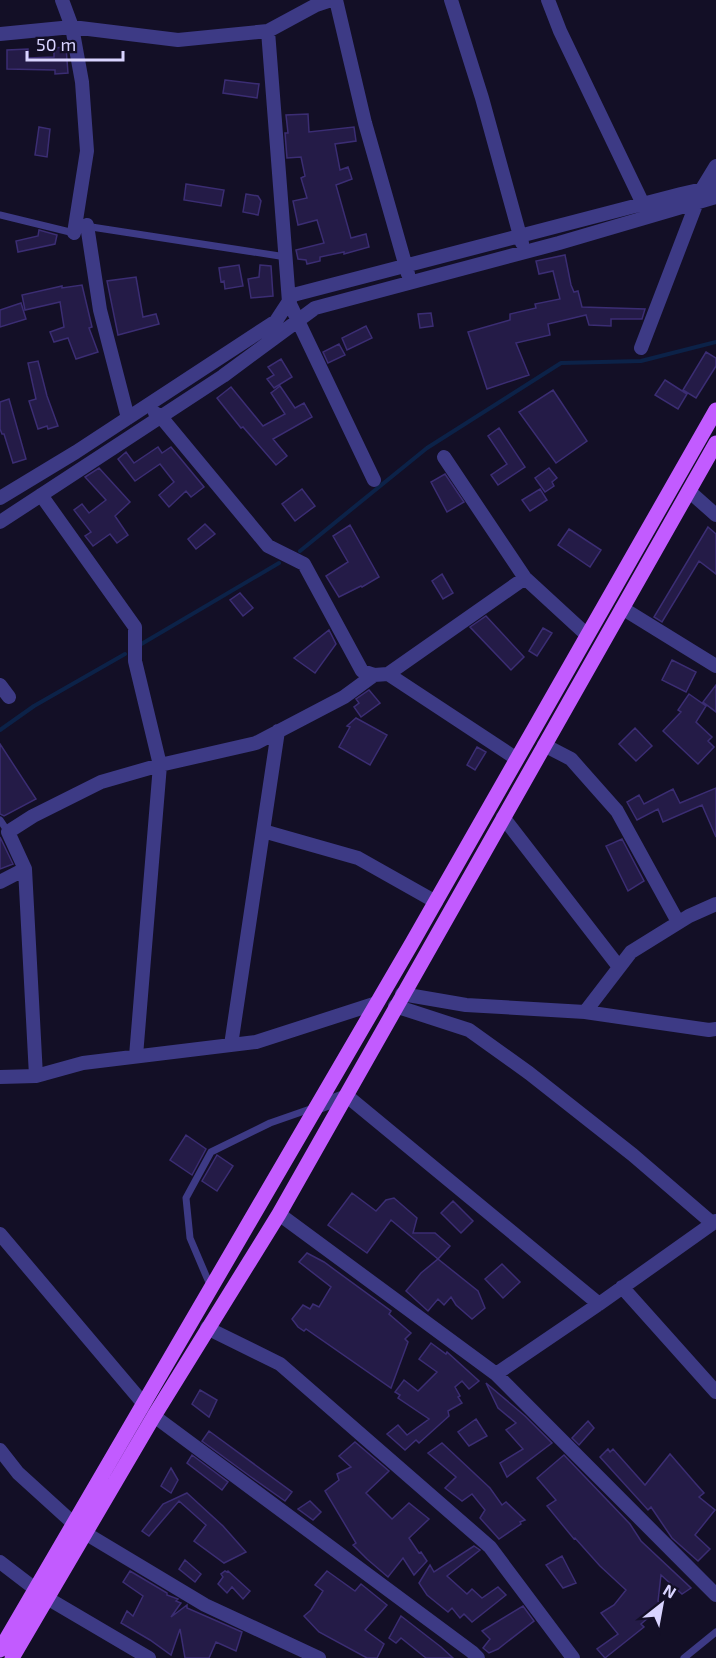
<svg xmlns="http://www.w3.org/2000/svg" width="716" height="1658" font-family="'Exo 2',sans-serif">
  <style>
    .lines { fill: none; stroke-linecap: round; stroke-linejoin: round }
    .stream { stroke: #0c2248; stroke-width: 4 }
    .building { fill: #241b47; stroke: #3b2d73; stroke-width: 1.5 }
    .lane { stroke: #3d3a85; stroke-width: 7 }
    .street { stroke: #3d3a85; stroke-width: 14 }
    .primary { stroke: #c25bff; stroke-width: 15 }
  </style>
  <rect width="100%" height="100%" fill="#130f26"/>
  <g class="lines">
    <path class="stream" d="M300 551 427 448 561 363 641 361 716 342
      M138 646 279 563
      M0 730 34 706 125 654"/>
  </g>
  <path class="building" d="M66 47 68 73 55 74V70L7 69V50L28 49V58L54 57V48Z
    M225 80 259 84 257 98 223 93Z
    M308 114 309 132 354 127 356 141 335 144 340 170 348 167 352 179 336 185 351 238 366 234 369 247 344 254V252L320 257V261L307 264 306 260 298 259 296 250 324 243 317 220 298 225 293 201 307 198 301 178 305 176 301 157 287 158 285 133H288L286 115Z
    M39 127 50 129 47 157 35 155Z
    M186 184 224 190 221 206 184 200Z
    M246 194 258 196 261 201 258 215 243 212Z
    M39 230 57 235 55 244 18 252 16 241 38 236Z
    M565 255 571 285 574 292 578 291 582 307 645 309 642 319H611V326L589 325 586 315 548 324 550 335 516 343 529 375 487 389 468 332 510 320V314L536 308 535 304 560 299 553 271 539 274 536 261Z
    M239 265 243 286 225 289 224 281 221 282 219 268Z
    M260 265 271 266 273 296 251 298 248 279 259 277Z
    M136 277 143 317 156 314 159 324 118 335 107 281Z
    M82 285 92 327 89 328 98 352 76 359 68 338 54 342 50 332 64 327 60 302 25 310 22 295 62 286V288Z
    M21 303 26 319 0 327V310Z
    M431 313 433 326 420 328 418 314Z
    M366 326 372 338 347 350 342 338Z
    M339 344 345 355 328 363 323 352Z
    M706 352 716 358V366L696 398 683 390Z
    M281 359 292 377 274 388 267 379 274 375 268 367Z
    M38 361 47 396 58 426 48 429 47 426 38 429 29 401 36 399 28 363Z
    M665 380 687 394 678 409 655 395Z
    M280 386 295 408 304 403 312 417 273 439 287 456 276 465 243 427 241 428 217 398 231 387 263 426 285 414 271 393Z
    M553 390 587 441 556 463 519 412Z
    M9 399 26 459 13 463 4 434H2L0 429V402Z
    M499 428 525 467 498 485 491 475 507 464 488 436Z
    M158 447 162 453 171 447 204 487 191 497 186 491 169 507 159 495 174 482 160 464 135 481 118 459 126 452 134 463Z
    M99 468 130 502 115 516 128 535 117 543 110 534 93 546 85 536 91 532 74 510 82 504 89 513 106 500 85 477Z
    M549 468 557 478 552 482 554 486 545 492 535 478Z
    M445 474 464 502 447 512 431 482Z
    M302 489 315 506 295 521 282 504Z
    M540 489 547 500 530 511 522 500Z
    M205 524 215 534 196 549 188 539Z
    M350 525 379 577 362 587 361 586 339 597 326 576 348 562 333 536Z
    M708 527 716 534V574L699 561 662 622 654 617Z
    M569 529 601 550 590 567 558 545Z
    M442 574 453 593 443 599 432 581Z
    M240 593 253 608 243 616 230 600Z
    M486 616 524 657 511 670 470 627Z
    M543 628 552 633 537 656 529 651Z
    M329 630 336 644 315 673 294 658Z
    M672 660 696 672 686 692 662 680Z
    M716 685V712L703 702Z
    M369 690 380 703 361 717 354 707 359 703 356 699Z
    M689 694 706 706 696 722 712 737 708 741 714 747 698 764 663 731 681 712 678 710Z
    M356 718 387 735 370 765 339 747 350 727 347 726Z
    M635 728 652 746 636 761 619 744Z
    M0 744 36 799 4 816 0 814Z
    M477 747 486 752 475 770 467 765Z
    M716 788V837L702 805 663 822 658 809 637 820 627 802 639 795 644 804 673 789 680 803Z
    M0 837 13 864 0 869Z
    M622 839 644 881 628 891 606 846Z
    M186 1135 206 1149 192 1175 170 1160Z
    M217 1155 233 1166 217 1191 202 1181Z
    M352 1193 376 1211 386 1200 394 1198 417 1218 413 1233H435L450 1246 438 1259 391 1220 367 1253 328 1225Z
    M453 1201 473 1221 461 1233 441 1213Z
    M307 1253 324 1262 391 1311 389 1314 411 1333 405 1339 408 1342 391 1388 306 1329 304 1331 298 1327 292 1319 303 1305 310 1309 313 1304 319 1307 331 1287 299 1262Z
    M438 1259 478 1291 485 1308 472 1319 456 1305 451 1297 444 1305 438 1299 428 1311 406 1291 421 1273Z
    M502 1264 520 1282 503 1298 485 1279Z
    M431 1343 446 1354 447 1352 479 1381 469 1389 462 1381 455 1387 460 1396 458 1397 462 1403 448 1411 449 1416 419 1443 416 1440 405 1450 387 1434 398 1425 407 1435 429 1419 398 1398 400 1395 395 1392 404 1380 418 1391 437 1372 419 1359Z
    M486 1383 525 1416 552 1443 507 1477 500 1463 523 1449 506 1430 516 1423 498 1408Z
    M200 1390 217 1400 209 1417 192 1404Z
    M476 1419 487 1436 469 1446 458 1432Z
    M588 1421 594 1428 579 1445 572 1438Z
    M209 1431 292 1492 285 1501 251 1477 202 1441Z
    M355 1442 389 1471 366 1493 392 1519 409 1503 429 1519 409 1538 419 1553 421 1552 427 1561 414 1575 403 1558 388 1577 367 1559 353 1545 356 1543 325 1491 339 1480 337 1474 351 1467 339 1456Z
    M442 1443 490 1488 502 1505 506 1502 525 1520 520 1522 521 1524 499 1539 480 1518 485 1510 472 1494 462 1501 445 1488 456 1477 428 1453Z
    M608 1449 610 1452 613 1449 645 1485 670 1454 696 1484 704 1493 699 1497 715 1510 695 1535 710 1549 698 1561 672 1538 651 1507 648 1510 600 1457Z
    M192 1455 228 1482 222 1490 187 1463Z
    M564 1455 630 1524 641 1541 691 1588 682 1594 661 1575 658 1601 662 1606 641 1624 644 1627 605 1658 597 1649 618 1634 601 1613 614 1605 626 1590 600 1566 575 1538 574 1539 547 1506 556 1500 537 1478Z
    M171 1468 178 1480 171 1493 161 1486Z
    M187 1493 223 1526 246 1552 224 1563 194 1541 206 1525 179 1501 149 1536 142 1531 163 1504Z
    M310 1501 321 1512 313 1520 298 1509Z
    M474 1546 480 1550 447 1576 467 1594 472 1589 482 1598 498 1587 506 1595 472 1622 464 1614 460 1618 452 1608 448 1612 427 1595 419 1583 430 1565 434 1572Z
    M562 1556 576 1583 563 1588 546 1565Z
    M185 1560 201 1574 195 1582 179 1569Z
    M130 1571 167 1593V1595L178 1599 176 1601 181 1603 171 1617 187 1605V1608L242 1632 236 1651 216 1642 209 1658H185L180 1629 171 1655 150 1640 121 1623 127 1611 133 1616 143 1596 123 1582Z
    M225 1571 227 1572 228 1571 250 1591 243 1599 232 1587 227 1593 218 1584 223 1577 221 1574Z
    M327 1571 355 1591 361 1584 387 1605 365 1630 384 1644 377 1658H367L319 1632 304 1616 311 1610 323 1591 315 1585Z
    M523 1606 534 1621 498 1649 489 1653 483 1648 490 1639 482 1631Z
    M401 1616 441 1647 453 1658H426L401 1638 396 1643 389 1638Z"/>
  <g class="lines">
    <path class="lane" d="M0 215 74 233 76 232
      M85 226 286 257
      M0 820 8 832
      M210 1285 190 1238 186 1198 211 1152 270 1123 313 1108
      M684 1658 716 1632"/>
    <path class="street" d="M62 0 72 27 82 82 87 151 74 233
      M336 0 365 123 408 274
      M451 0 482 98 522 243
      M548 0 560 31 643 204
      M268 31 289 302 374 480
      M0 34 72 27 178 40 268 31 316 5 331 0
      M87 225 100 310 128 418
      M641 348 702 189 716 166
      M155 413 161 417 268 546 304 564 362 671 374 675 388 674 517 759
      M444 457 525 578 587 635
      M690 492 716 515
      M41 495 135 627V661L160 765 136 1056
      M0 498 76 452 276 321 293 295 681 194 716 186
      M0 522 223 376 315 308 559 243 716 197
      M622 608 716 666
      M388 674 525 578
      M0 685 9 697
      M544 745 571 759 617 811 678 922
      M503 817 619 967
      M263 831 358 858 436 902
      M0 882 25 869
      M402 994 466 1005 585 1012 709 1030 716 1029
      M395 1006 469 1030 529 1073 633 1155 712 1223
      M585 1012 631 952 689 916 716 904
      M231 1045 278 731
      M36 1076 25 869 8 832 33 816 101 782 160 765 256 743 344 697 374 675
      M0 1077 36 1076 83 1063 256 1042 377 1003
      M316 1107 347 1096 599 1304
      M279 1214 496 1374 716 1595
      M0 1234 143 1403
      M622 1287 716 1392
      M207 1328 280 1364 490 1547 573 1658
      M496 1374 599 1304 716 1221
      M154 1416 472 1652 478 1658
      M0 1450 18 1473 73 1523
      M85 1533 205 1605 319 1658
      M0 1562 47 1598 149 1658"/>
    <path class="primary" d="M0 1650 412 943 716 410
      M12 1658 154 1416 279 1214 716 443"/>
  </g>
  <g transform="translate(662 1604) rotate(31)" stroke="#130f26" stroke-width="4.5" paint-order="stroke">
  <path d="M0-4.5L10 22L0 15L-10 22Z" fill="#d9d4ff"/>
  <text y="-9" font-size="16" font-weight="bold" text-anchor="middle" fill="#d9d4ff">N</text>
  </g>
  <path d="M27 51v9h96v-9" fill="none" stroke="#d9d4ff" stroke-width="3"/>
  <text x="36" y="51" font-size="18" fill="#d9d4ff" stroke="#130f26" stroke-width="4.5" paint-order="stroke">50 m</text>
</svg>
